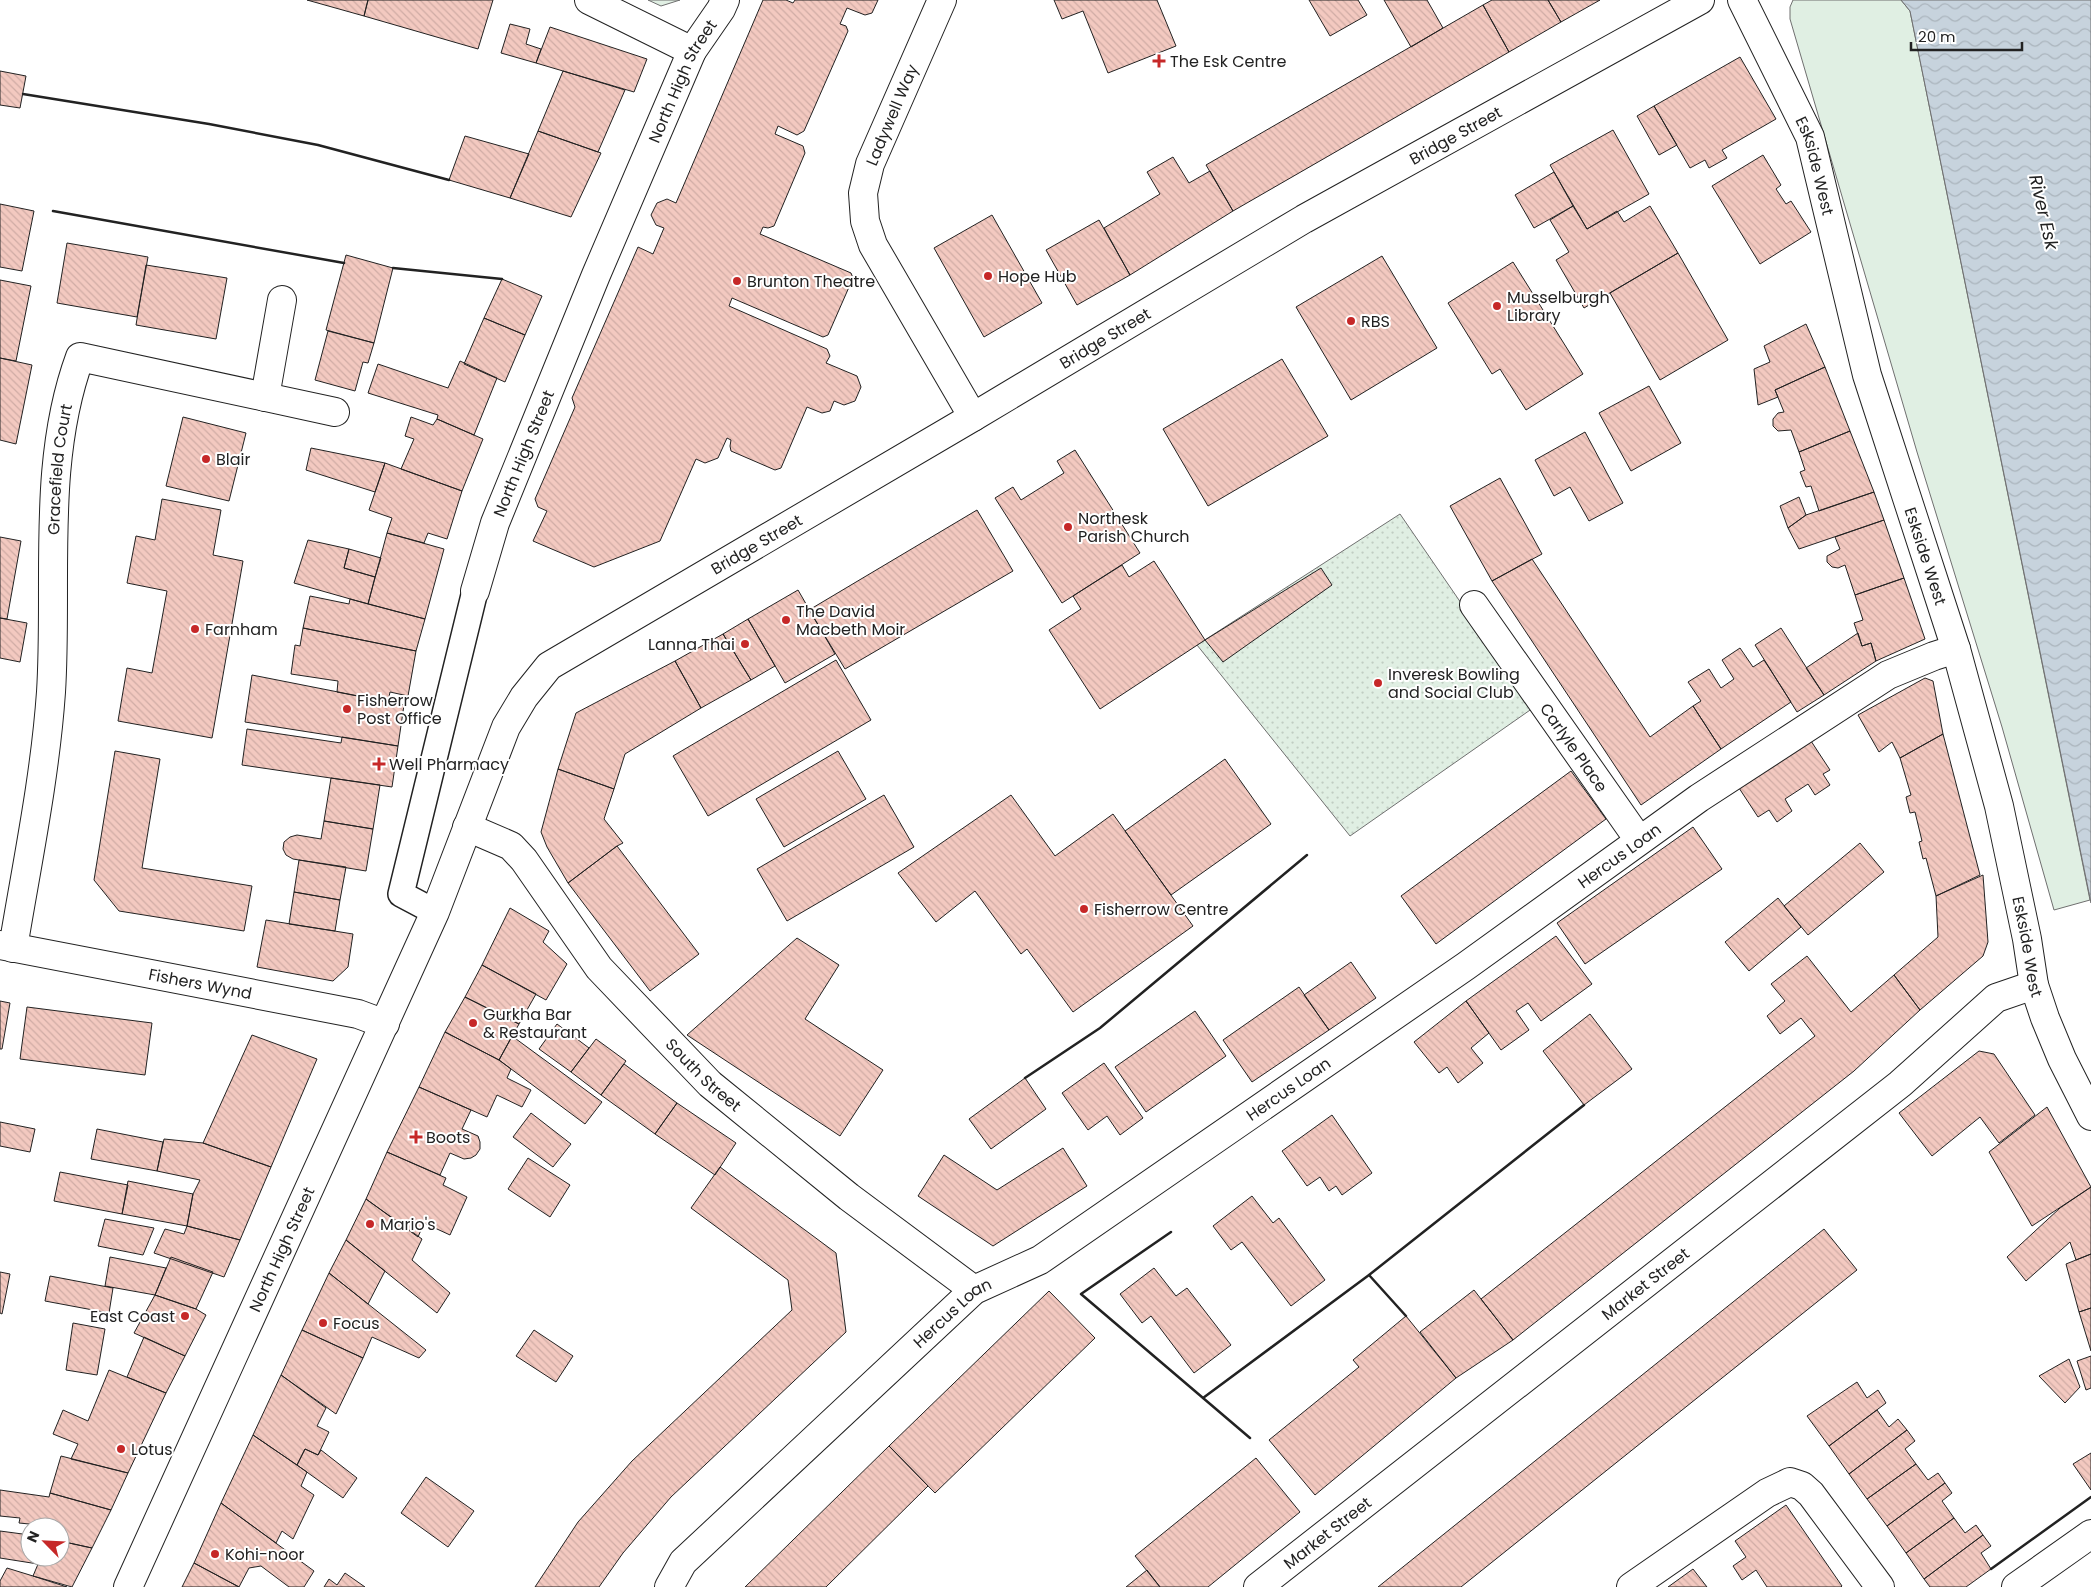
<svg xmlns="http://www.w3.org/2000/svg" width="2091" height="1587" font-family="Poppins,sans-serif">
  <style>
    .green { fill: #e0efe3; stroke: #6f6f6f }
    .park { fill: url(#park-dots); stroke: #6f6f6f }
    .water { fill: url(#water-waves); stroke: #6f6f6f }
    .building { fill: url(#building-back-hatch); stroke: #222 }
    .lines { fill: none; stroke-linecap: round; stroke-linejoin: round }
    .pedestrian-casing { stroke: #222; stroke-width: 28 }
    .minor-casing { stroke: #222; stroke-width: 30 }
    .primary-casing { stroke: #222; stroke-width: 30 }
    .pedestrian { stroke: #fff; stroke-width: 25 }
    .minor { stroke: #fff; stroke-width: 28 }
    .primary { stroke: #fff; stroke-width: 28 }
    .wall { stroke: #222; stroke-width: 2.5 }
    .poi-dot { fill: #c62828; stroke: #fff; stroke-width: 2 }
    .labels { text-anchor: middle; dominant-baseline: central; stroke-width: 4; stroke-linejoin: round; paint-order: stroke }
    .poi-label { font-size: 16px; fill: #222; stroke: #fff; text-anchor: start }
    .street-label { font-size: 16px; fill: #222; stroke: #fff }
    .water-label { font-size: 18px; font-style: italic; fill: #222; stroke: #fff }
  </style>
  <defs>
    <pattern id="park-dots" width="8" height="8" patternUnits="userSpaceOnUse" patternTransform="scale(1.25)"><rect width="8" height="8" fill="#e0efe3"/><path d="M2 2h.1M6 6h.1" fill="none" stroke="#c0cdc2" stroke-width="1.8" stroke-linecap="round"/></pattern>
    <pattern id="water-waves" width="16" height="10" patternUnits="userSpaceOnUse" patternTransform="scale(1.25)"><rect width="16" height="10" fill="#c7d3dd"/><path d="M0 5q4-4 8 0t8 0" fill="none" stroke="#abb5bd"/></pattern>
    <pattern id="building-back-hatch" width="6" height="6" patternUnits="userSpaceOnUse" patternTransform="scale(1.25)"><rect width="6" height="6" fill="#f3c9c0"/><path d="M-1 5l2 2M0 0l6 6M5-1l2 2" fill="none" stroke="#d0aca5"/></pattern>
  </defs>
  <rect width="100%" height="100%" fill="#fff"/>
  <path class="green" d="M648 0H680L661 6Z
    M1793 0H1901L1910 11 2090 900 2054 910 2002 727 1917 452 1790 19V7Z"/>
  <path class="park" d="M1400 514 1533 708 1350 836 1197 645Z"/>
  <path class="water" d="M1901 0H2091V903L1910 11Z"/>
  <path class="building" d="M307 0H368L364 16Z
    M368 0H493L478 49 364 16Z
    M763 0H786L793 3 795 0H878L872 13 865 15 847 8 840 24 846 26 848 31 804 131 797 135 778 126 775 134 803 146 805 153 774 226 768 228 763 227 760 234 851 273 853 278 828 335 823 337 732 298 729 306 827 349 830 356 826 363 857 376 861 387 855 401 844 405 834 401 830 411 822 413 807 407 781 468 775 470 731 451 730 446 731 440 727 438 718 458 705 463 696 459 660 541 594 567 533 541 547 511 538 507 535 499 575 407 572 398 638 247 653 254 664 228 656 225 651 215 657 203 667 199 676 203Z
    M1054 0H1157L1176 46 1108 73 1083 11 1062 19Z
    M1309 0H1358L1367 15 1330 36Z
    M1384 0H1427L1443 28 1411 47Z
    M1492 0H1548L1561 22 1509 52 1483 5Z
    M1548 0H1600L1561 22Z
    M1483 5 1509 52 1233 211 1206 165Z
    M510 24 530 29 526 44 541 49 536 63 501 53Z
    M550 27 647 59 634 92 536 63Z
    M1740 57 1776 119 1722 150 1727 158 1709 168 1705 160 1690 168 1654 106Z
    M0 71 26 76 20 108 0 105Z
    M563 71 625 90 598 152 538 131Z
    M1654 106 1677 145 1659 155 1637 116Z
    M1613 130 1649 194 1587 229 1550 165Z
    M538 131 601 153 571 217 510 198Z
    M465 136 529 154 510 198 449 180Z
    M1763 155 1781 185 1776 189 1786 204 1791 201 1811 232 1760 264 1712 186Z
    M1173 157 1189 183 1210 171 1233 211 1130 275 1104 228 1160 194 1147 172Z
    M1554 172 1573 206 1534 228 1515 195Z
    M0 204 34 211 22 271 0 267Z
    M1573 206 1587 229 1617 211 1624 222 1650 206 1678 253 1584 308 1556 260 1569 252 1550 220Z
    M992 215 1042 303 984 337 934 248Z
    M1099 220 1130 275 1077 305 1046 250Z
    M67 243 148 257 137 317 57 303Z
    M1678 253 1728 340 1660 380 1610 293Z
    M346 255 393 268 374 343 326 330Z
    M1382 256 1437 348 1351 400 1296 307Z
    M1513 262 1583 374 1526 410 1500 369 1492 374 1448 303Z
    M146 265 227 278 216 339 136 325Z
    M502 279 542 296 525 335 484 318Z
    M0 280 31 286 16 361 0 358Z
    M484 318 525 335 505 382 464 364Z
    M1806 324 1825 367 1775 390 1778 397 1758 405 1754 369 1770 362 1764 346Z
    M328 331 374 343 368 363 363 362 355 391 315 380Z
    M0 358 32 365 16 444 0 440Z
    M1282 359 1328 436 1208 506 1163 429Z
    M460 361 497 378 474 435 437 419 438 415 368 393 378 364 448 388Z
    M1825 367 1850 431 1799 452 1791 430 1778 431 1773 426V419L1778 413 1784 412 1775 390Z
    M1649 386 1681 443 1631 471 1599 413Z
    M183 417 246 433 229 501 166 486Z
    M411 417 433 425 437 419 483 439 462 491 401 469 414 439 405 436Z
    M1850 431 1874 492 1819 511 1811 486 1806 487 1800 472 1805 470 1799 452Z
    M1585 432 1623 503 1589 521 1570 487 1554 496 1535 460Z
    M311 448 385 463 375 492 306 470Z
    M1075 450 1140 553 1062 603 995 498 1013 487 1021 500 1064 473 1057 461Z
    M385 463 462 491 447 539 428 533 424 543 387 533 392 518 369 510Z
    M1500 478 1542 554 1492 581 1450 506Z
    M1874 492 1884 520 1799 549 1788 528 1806 515Z
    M1799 497 1806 515 1788 528 1780 506Z
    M162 499 221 510 213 555 243 561 212 738 118 721 127 668 152 673 167 591 127 583 136 536 155 540Z
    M977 510 1013 571 845 669 809 610Z
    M1884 520 1904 578 1855 595 1845 565 1838 568 1832 567 1827 562V556L1840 549 1835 537Z
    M387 533 444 549 425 619 368 604Z
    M0 537 21 541 7 619 0 618Z
    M308 540 349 549 344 568 375 577 368 604 294 583Z
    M349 549 381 558 375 577 344 568Z
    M1532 559 1650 737 1693 706 1721 749 1641 805 1492 581Z
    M1154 561 1205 640 1100 709 1049 630 1081 609 1073 596 1122 565 1129 577Z
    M1321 568 1332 585 1223 662 1205 640Z
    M1904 578 1925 639 1876 661 1871 643 1862 646 1854 623 1863 620 1855 595Z
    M798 590 835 654 785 683 748 619Z
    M310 596 349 604 350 599 425 619 416 651 303 628Z
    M0 618 27 623 20 662 0 658Z
    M748 619 775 666 751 680 723 634Z
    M303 628 416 651 408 696 390 692 388 702 337 692 338 681 291 674 295 645 300 646Z
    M1781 628 1824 695 1797 712 1755 645Z
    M1858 633 1862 646 1871 643 1876 661 1824 695 1806 668Z
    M723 634 751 680 701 708 675 661Z
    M1740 648 1753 667 1764 660 1791 702 1721 749 1693 706 1701 701 1688 682 1709 669 1721 688 1734 679 1722 660Z
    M836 660 871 720 708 816 673 756Z
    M675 661 701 708 625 754 614 789 558 769 576 713Z
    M252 675 404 705 398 746 245 722Z
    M1925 678 1933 681 1943 734 1900 758 1892 742 1879 752 1858 715Z
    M247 729 341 743 342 737 398 746 392 787 242 765Z
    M1943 734 1980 875 1936 896 1926 858 1923 859 1919 842 1922 841 1915 812 1910 813 1906 797 1911 795 1900 758Z
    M1811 741 1830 770 1823 774 1830 785 1815 795 1808 784 1785 799 1792 811 1777 822 1769 810 1758 817 1739 788Z
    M115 751 160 759 142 868 252 886 244 931 119 911 94 880Z
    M838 751 866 799 784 847 756 799Z
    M1225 759 1271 824 1171 895 1125 831Z
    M558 769 614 789 604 819 623 843 617 846 568 883 547 847 541 832Z
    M1571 771 1606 819 1436 944 1401 896Z
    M331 778 380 785 373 829 324 821Z
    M884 795 914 847 787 921 757 869Z
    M1011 795 1055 856 1113 814 1193 926 1073 1012 1027 949 1021 954 975 891 936 922 898 873Z
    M324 821 373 829 366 871 293 859 286 855 283 849 284 842 290 837 297 835 321 839Z
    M1693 827 1722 869 1585 964 1557 923Z
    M1860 843 1884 872 1808 935 1784 906Z
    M617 846 699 954 650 991 568 883Z
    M299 860 346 867 340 900 294 892Z
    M1983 875 1988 942 1983 956 1920 1010 1894 975 1938 937 1936 896Z
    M294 892 340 900 335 931 289 924Z
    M1778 898 1801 927 1749 971 1725 942Z
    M510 908 549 931 543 942 567 964 546 1000 482 965Z
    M266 920 353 934 348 967 333 981 257 967Z
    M1556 936 1592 984 1541 1021 1528 1003 1516 1011 1529 1030 1501 1050 1466 1001Z
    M797 938 839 965 805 1019 883 1070 840 1136 687 1035Z
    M1807 956 1851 1012 1894 975 1920 1010 1854 1071 1513 1340 1481 1299 1815 1036 1801 1018 1780 1034 1767 1016 1785 1001 1771 984Z
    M1351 962 1376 998 1329 1030 1304 995Z
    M482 965 536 994 519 1024 465 997Z
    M1299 987 1329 1030 1252 1082 1223 1040Z
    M465 997 519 1024 499 1060 445 1032Z
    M0 1001 10 1003 2 1049H0Z
    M1466 1001 1489 1033 1471 1048 1483 1063 1458 1083 1447 1067 1439 1073 1414 1042Z
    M27 1007 152 1023 145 1075 20 1059Z
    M1195 1011 1226 1056 1146 1112 1115 1067Z
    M1590 1014 1632 1069 1584 1105 1543 1051Z
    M557 1024 589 1048 571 1072 539 1049Z
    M445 1032 499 1060 511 1069 507 1078 531 1090 522 1107 497 1095 487 1117 419 1087Z
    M252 1035 317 1059 271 1167 203 1143Z
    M512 1036 602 1102 585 1124 499 1060Z
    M596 1039 626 1061 601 1095 571 1072Z
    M1979 1051 1994 1054 2035 1115 1999 1143 1980 1117 1932 1156 1899 1113Z
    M1104 1063 1143 1118 1120 1135 1107 1116 1088 1130 1062 1093Z
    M624 1064 677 1103 655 1134 601 1095Z
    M1025 1078 1046 1109 991 1149 969 1119Z
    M419 1087 471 1110 462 1129 478 1136 480 1142V1149L476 1155 471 1158 464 1159 450 1153 440 1175 387 1152Z
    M677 1103 736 1143 715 1175 655 1134Z
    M2047 1107 2091 1187 2032 1226 1989 1152Z
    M531 1113 571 1144 553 1167 513 1137Z
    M1332 1115 1372 1173 1342 1195 1336 1186 1329 1191 1320 1177 1307 1186 1282 1151Z
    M0 1122 35 1129 30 1152 0 1146Z
    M97 1129 163 1142 157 1171 91 1159Z
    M164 1139 203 1143 271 1167 240 1240 187 1226 193 1194 200 1180 157 1171Z
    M1063 1148 1087 1186 993 1246 918 1196 944 1155 997 1190Z
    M387 1152 446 1178 443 1185 467 1197 450 1235 424 1223 418 1237 366 1199Z
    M528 1158 570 1185 550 1217 508 1189Z
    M720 1167 836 1253 846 1332 671 1497 623 1553 599 1587H535L578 1522 632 1461 792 1310 788 1280 691 1208Z
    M60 1172 128 1185 122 1214 54 1201Z
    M128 1181 193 1194 187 1226 122 1214Z
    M2091 1187V1254L2076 1260 2070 1242 2026 1281 2007 1257 2060 1208Z
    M1252 1196 1273 1223 1279 1218 1325 1280 1291 1306 1242 1242 1231 1250 1213 1226Z
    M366 1199 422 1239 412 1260 450 1293 437 1313 346 1240Z
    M105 1219 154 1228 143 1255 98 1246Z
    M187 1226 240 1240 224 1277 154 1253 165 1229 184 1234Z
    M1824 1229 1857 1270 1461 1587H1378Z
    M346 1240 385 1271 368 1304 329 1273Z
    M2091 1254V1308L2079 1312 2066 1264Z
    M110 1257 166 1268 155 1295 105 1286Z
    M171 1257 213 1272 196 1309 155 1295Z
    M1154 1268 1176 1296 1187 1288 1231 1345 1194 1373 1151 1316 1142 1323 1120 1294Z
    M0 1272 10 1274 2 1314 0 1313Z
    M329 1273 426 1350 419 1358 372 1337 363 1358 302 1330Z
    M50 1276 113 1288 109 1313 45 1301Z
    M1474 1290 1513 1340 1456 1378 1420 1332Z
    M1049 1291 1095 1338 935 1493 889 1446Z
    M155 1295 196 1309 206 1315 185 1356 134 1333Z
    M2091 1308V1351L2079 1312Z
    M1406 1316 1456 1378 1315 1495 1269 1440 1359 1367 1353 1360Z
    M73 1323 105 1329 97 1375 66 1370Z
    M302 1330 363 1358 336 1414 281 1375Z
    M534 1330 573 1356 556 1382 516 1356Z
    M144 1337 185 1356 166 1393 127 1377Z
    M2091 1356V1388L2086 1390 2077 1361Z
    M2069 1359 2080 1387 2065 1403 2039 1376Z
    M109 1370 166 1393 128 1473 71 1459 78 1444 53 1434 63 1410 88 1421Z
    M281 1375 326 1408 317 1426 329 1432 318 1455 305 1449 297 1465 253 1435Z
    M1857 1382 1867 1398 1878 1390 1886 1403 1829 1446 1807 1416Z
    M1877 1410 1889 1427 1898 1419 1907 1430 1849 1474 1829 1446Z
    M1907 1430 1915 1441 1905 1449 1916 1464 1867 1499 1849 1474Z
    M253 1435 307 1472 301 1486 314 1495 293 1539 282 1531 276 1543 221 1503Z
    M889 1446 928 1486 826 1587H745Z
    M305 1449 318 1455 321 1450 357 1478 343 1498 297 1465Z
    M2091 1453V1490L2073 1464Z
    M61 1456 128 1473 111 1510 50 1493Z
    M1256 1458 1300 1512 1208 1587H1160L1135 1556Z
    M1916 1464 1928 1480 1938 1473 1945 1483 1887 1526 1867 1499Z
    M426 1477 474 1511 448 1547 401 1513Z
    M1945 1483 1952 1493 1942 1501 1954 1518 1906 1553 1887 1526Z
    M0 1490 49 1497 50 1493 111 1510 92 1548 60 1541V1527L19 1523 20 1518 0 1516Z
    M221 1503 314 1571 304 1587H289L261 1566 249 1568 239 1587 194 1563Z
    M1786 1505 1842 1586 1841 1587H1767L1756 1570 1742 1580 1733 1566 1746 1557 1735 1541Z
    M1954 1518 1965 1533 1976 1525 1983 1535 1924 1579 1906 1553Z
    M0 1531 30 1535V1557H41L38 1564 0 1558Z
    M1983 1535 1991 1546 1981 1553 1991 1569 1966 1587H1930L1924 1579Z
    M60 1541 92 1548 72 1587 33 1576 41 1557H60Z
    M194 1563 239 1587H182Z
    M7 1568 33 1576 67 1587H0V1581Z
    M1693 1569 1707 1587H1668Z
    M1147 1570 1160 1587H1126Z
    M345 1573 365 1587H324L329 1579 337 1585Z"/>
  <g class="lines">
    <g class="pedestrian-casing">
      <path id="pedestrian" d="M435 912 401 894 475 591"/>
    </g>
    <g class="minor-casing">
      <g id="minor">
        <path d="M589 0 692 51"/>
        <path d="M942 0 870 164 863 193 865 221 873 245 973 417"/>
        <path id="s1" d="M1742 0 1810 137 1867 375 1956 649 1999 806 2027 939 2034 985 2045 1018 2062 1059 2091 1116"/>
        <path d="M265 397 282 300"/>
        <path id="s2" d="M475 591 495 523 596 275 692 51 721 9 725 0"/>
        <path id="s3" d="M1474 605 1639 840"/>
        <path id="s4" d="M467 827 511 846 524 860 599 968 710 1084 849 1197 974 1290"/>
        <path id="s5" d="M0 945 358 1014 385 1024"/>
        <path id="s6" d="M13 948C27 863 45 778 51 692 58 581 41 463 80 357L335 412"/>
        <path id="s7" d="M669 1587 683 1562 974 1290 1040 1260 1466 966 1699 798 1888 675 1934 656 1956 649"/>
        <path id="s8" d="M1258 1587 1900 1084 1996 998 2034 985"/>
        <path d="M1631 1587 1767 1493 1790 1482 1802 1486 1811 1494 1880 1587"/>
        <path d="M2016 1587 2091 1534"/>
      </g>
    </g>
    <g class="primary-casing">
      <g id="primary">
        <path id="s9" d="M128 1587 435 912 506 727 524 697 549 666 973 417 1304 219 1700 0"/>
      </g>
    </g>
    <use href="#pedestrian" class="pedestrian"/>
    <use href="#minor" class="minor"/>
    <use href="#primary" class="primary"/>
    <path class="wall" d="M23 94 209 124 318 145 449 180
      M53 211 344 263
      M393 268 502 279
      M1025 1078 1100 1028 1307 855
      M1171 1232 1081 1294 1250 1438
      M1369 1275 1584 1105
      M1203 1398 1369 1275 1406 1316
      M1991 1569 2091 1497"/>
  </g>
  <g class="poi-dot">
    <path d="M1156.5 53.5h5v5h5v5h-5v5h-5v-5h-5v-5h5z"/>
    <circle cx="988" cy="276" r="5"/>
    <circle cx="737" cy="281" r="5"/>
    <circle cx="1497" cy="306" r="5"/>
    <circle cx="1351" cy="321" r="5"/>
    <circle cx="206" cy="459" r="5"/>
    <circle cx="1068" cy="527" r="5"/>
    <circle cx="786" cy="620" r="5"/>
    <circle cx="195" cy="629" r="5"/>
    <circle cx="745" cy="644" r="5"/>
    <circle cx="1378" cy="683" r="5"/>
    <circle cx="347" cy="709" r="5"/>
    <path d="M376.5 756.5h5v5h5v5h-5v5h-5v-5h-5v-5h5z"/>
    <circle cx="1084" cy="909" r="5"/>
    <circle cx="473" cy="1023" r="5"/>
    <path d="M413.5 1129.5h5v5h5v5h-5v5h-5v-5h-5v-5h5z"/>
    <circle cx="370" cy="1224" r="5"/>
    <circle cx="185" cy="1316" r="5"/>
    <circle cx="323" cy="1323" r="5"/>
    <circle cx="121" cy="1449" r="5"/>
    <circle cx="215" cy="1554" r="5"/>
  </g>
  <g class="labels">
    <g class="poi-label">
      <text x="1170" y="61">The Esk Centre</text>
      <text x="998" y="276">Hope Hub</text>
      <text x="747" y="281">Brunton Theatre</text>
      <text x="1507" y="297">Musselburgh<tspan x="1507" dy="18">Library</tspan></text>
      <text x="1361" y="321">RBS</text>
      <text x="216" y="459">Blair</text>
      <text x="1078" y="518">Northesk<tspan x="1078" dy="18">Parish Church</tspan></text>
      <text x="796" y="611">The David<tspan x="796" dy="18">Macbeth Moir</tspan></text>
      <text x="205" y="629">Farnham</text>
      <text x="735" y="644" text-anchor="end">Lanna Thai</text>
      <text x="1388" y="674">Inveresk Bowling<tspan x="1388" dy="18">and Social Club</tspan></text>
      <text x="357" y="700">Fisherrow<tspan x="357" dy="18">Post Office</tspan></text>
      <text x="389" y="764">Well Pharmacy</text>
      <text x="1094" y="909">Fisherrow Centre</text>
      <text x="483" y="1014">Gurkha Bar<tspan x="483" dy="18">&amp; Restaurant</tspan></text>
      <text x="426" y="1137">Boots</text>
      <text x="380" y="1224">Mario's</text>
      <text x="175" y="1316" text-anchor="end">East Coast</text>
      <text x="333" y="1323">Focus</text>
      <text x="131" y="1449">Lotus</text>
      <text x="225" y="1554">Kohi-noor</text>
    </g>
    <g class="street-label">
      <text stroke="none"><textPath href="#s2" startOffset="551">North High Street</textPath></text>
      <text transform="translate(892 115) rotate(-67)">Ladywell Way</text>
      <text stroke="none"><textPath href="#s9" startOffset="2065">Bridge Street</textPath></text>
      <text stroke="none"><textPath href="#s1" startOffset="182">Eskside West</textPath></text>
      <text stroke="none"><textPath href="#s9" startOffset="1660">Bridge Street</textPath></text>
      <text stroke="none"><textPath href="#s2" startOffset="146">North High Street</textPath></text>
      <text stroke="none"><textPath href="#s6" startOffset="482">Gracefield Court</textPath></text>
      <text stroke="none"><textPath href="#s9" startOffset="1255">Bridge Street</textPath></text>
      <text stroke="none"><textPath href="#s1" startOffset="588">Eskside West</textPath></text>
      <text stroke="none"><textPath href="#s3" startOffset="174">Carlyle Place</textPath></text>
      <text stroke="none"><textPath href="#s7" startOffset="1206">Hercus Loan</textPath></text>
      <text stroke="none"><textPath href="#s1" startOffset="992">Eskside West</textPath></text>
      <text stroke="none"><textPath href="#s5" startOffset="204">Fishers Wynd</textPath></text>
      <text stroke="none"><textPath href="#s4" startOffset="348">South Street</textPath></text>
      <text stroke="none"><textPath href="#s7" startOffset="801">Hercus Loan</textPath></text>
      <text stroke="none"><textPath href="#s9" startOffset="371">North High Street</textPath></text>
      <text stroke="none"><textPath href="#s8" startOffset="492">Market Street</textPath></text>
      <text stroke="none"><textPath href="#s7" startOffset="396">Hercus Loan</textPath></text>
      <text stroke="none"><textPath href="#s8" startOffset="88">Market Street</textPath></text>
    </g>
    <g class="water-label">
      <text transform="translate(2044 212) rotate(77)">River Esk</text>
    </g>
  </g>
  <g transform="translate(45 1542) rotate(294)"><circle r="24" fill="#ffffff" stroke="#a7a7a7"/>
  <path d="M0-4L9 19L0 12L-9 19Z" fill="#c62828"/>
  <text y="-8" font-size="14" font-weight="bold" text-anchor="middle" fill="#222222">N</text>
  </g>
  <path d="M1911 42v8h111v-8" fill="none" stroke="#222222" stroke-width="2.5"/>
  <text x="1918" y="42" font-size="15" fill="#222222" stroke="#ffffff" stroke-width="4" paint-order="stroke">20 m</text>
</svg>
